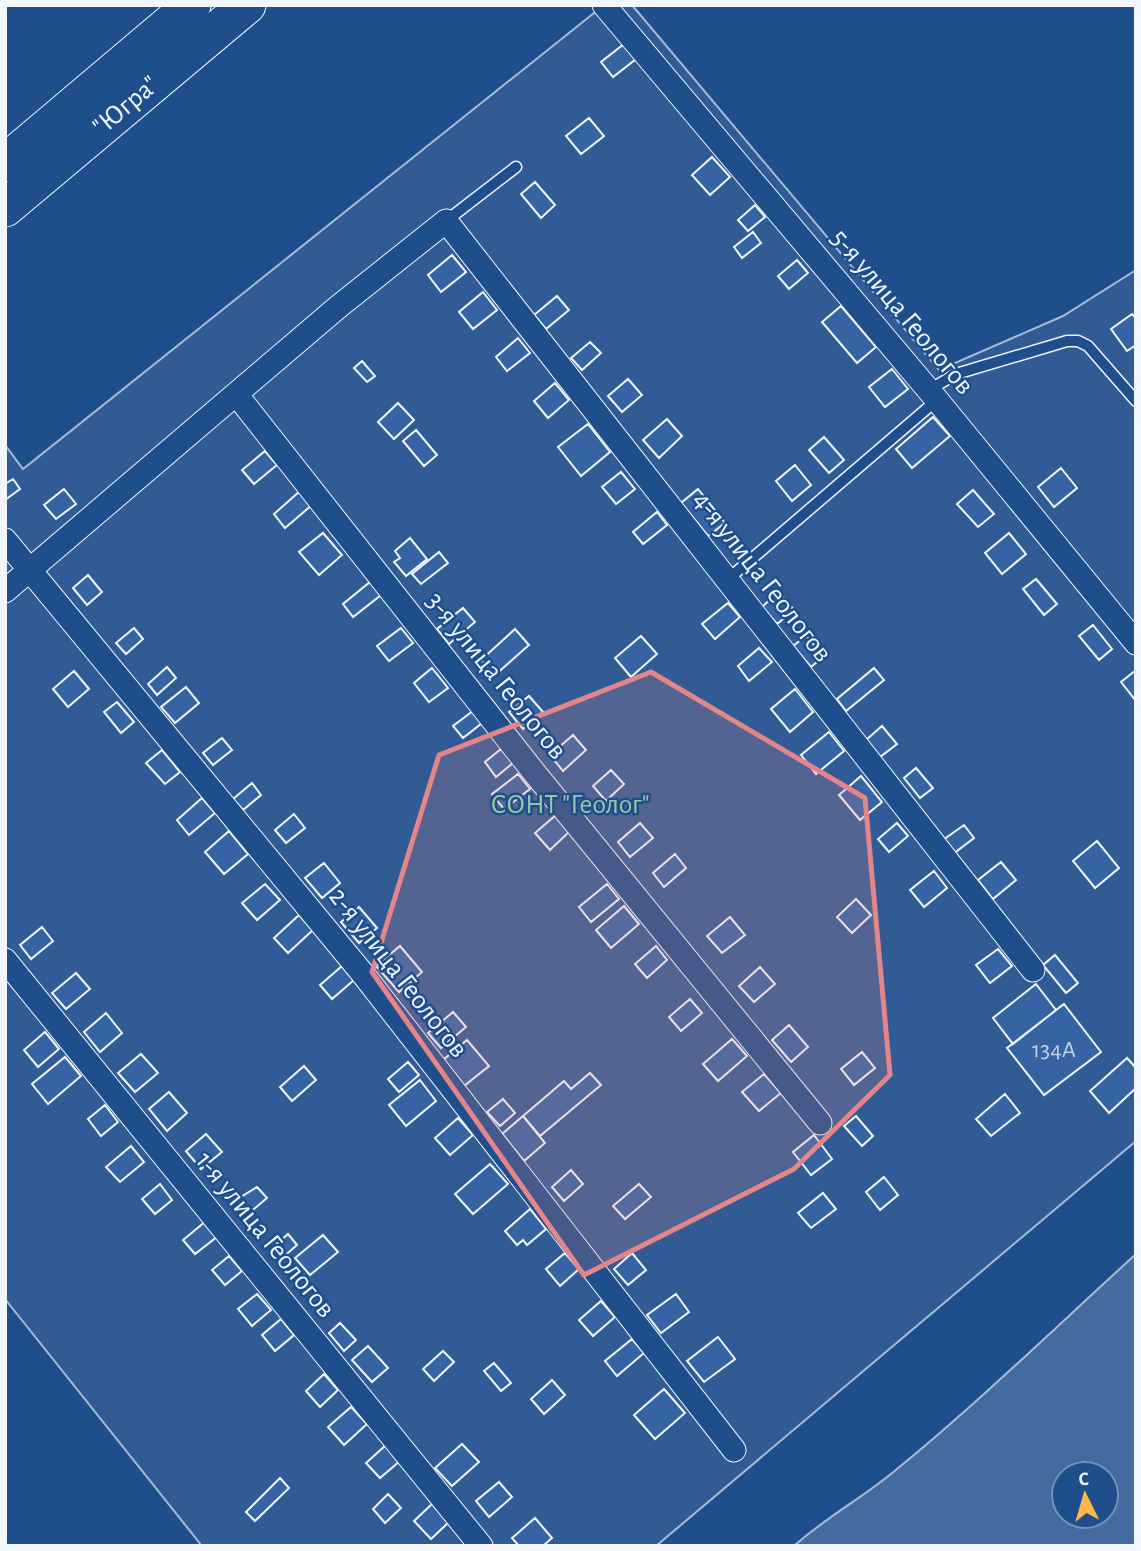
<svg xmlns="http://www.w3.org/2000/svg" width="1141" height="1551" font-family="'Alegreya Sans',sans-serif">
  <style>
    .built { fill: #305b95; stroke: #a8bbd7; stroke-width: 2 }
    .water { fill: #446ba0; stroke: #a8bbd7; stroke-width: 2; fill-rule: evenodd }
    .building { fill: #3563a3; stroke: #f2f6ff; stroke-width: 2 }
    .lines { fill: none; stroke-linecap: round; stroke-linejoin: round }
    .service-casing { stroke: #f2f6ff; stroke-width: 13 }
    .minor-casing { stroke: #f2f6ff; stroke-width: 25 }
    .trunk-casing { stroke: #f2f6ff; stroke-width: 39 }
    .service { stroke: #1f4e8c; stroke-width: 10 }
    .minor { stroke: #1f4e8c; stroke-width: 23 }
    .trunk { stroke: #1f4e8c; stroke-width: 37 }
    .marked { fill: #e38589; fill-opacity: 0.2; stroke: #e38589; stroke-width: 5; stroke-linejoin: round }
    .labels { text-anchor: middle; dominant-baseline: central; stroke-width: 5; stroke-linejoin: round; paint-order: stroke }
    .number-label { font-size: 24px; fill: #c3d1e8 }
    .street-label { font-size: 28px; fill: #f2f6ff; stroke: #1f4e8c }
    .park-label { font-size: 28px; fill: #97c8a6; stroke: #1f4e8c }
  </style>
  <rect width="100%" height="100%" fill="#1f4e8c"/>
  <path class="built" d="M604 5H632L939 370 1063 316 1136 270V1141L656 1546H202L5 1299V445L23 469Z"/>
  <path class="water" d="M1136 1254V1546H794C826 1517 864 1497 897 1469 980 1401 1057 1326 1136 1254ZM1064 1474H1106V1516H1064Z"/>
  <path class="building" d="M624 44 636 59 613 77 601 62Z
    M589 118 604 136 581 154 566 136Z
    M712 157 730 177 710 195 692 175Z
    M535 182 555 205 541 218 521 194Z
    M755 205 765 217 748 231 738 220Z
    M753 232 761 243 742 258 734 247Z
    M452 255 466 272 441 292 428 275Z
    M797 260 808 273 789 289 778 276Z
    M483 292 497 310 473 329 459 312Z
    M557 296 569 310 546 329 534 315Z
    M841 306 876 347 857 363 822 322Z
    M1132 314 1136 318V345L1127 351 1111 329Z
    M518 338 530 353 507 371 496 357Z
    M590 342 601 353 582 370 571 358Z
    M362 361 375 376 367 382 354 368Z
    M892 369 908 389 885 407 869 387Z
    M628 379 642 395 622 412 608 396Z
    M555 383 569 400 548 418 534 401Z
    M398 403 414 420 394 439 378 422Z
    M933 417 950 436 912 468 896 449Z
    M667 419 682 436 659 458 643 440Z
    M588 424 610 452 581 476 558 447Z
    M416 430 437 455 424 466 403 441Z
    M824 437 844 460 829 473 809 450Z
    M265 451 277 465 254 484 242 470Z
    M795 465 811 485 792 501 776 481Z
    M1061 468 1077 488 1054 507 1038 487Z
    M621 472 635 489 616 504 602 487Z
    M13 479 20 489 5 500V484Z
    M64 489 76 504 56 519 44 505Z
    M698 489 725 523 708 536 681 503Z
    M973 490 994 514 978 527 957 504Z
    M300 491 312 505 285 528 274 514Z
    M657 512 667 525 643 544 633 532Z
    M323 533 342 555 319 575 299 552Z
    M1009 533 1026 554 1002 574 985 553Z
    M410 538 427 559 406 576 394 562 400 558 395 551Z
    M439 552 448 563 421 584 412 574Z
    M88 575 102 592 87 605 73 588Z
    M1036 579 1057 604 1044 615 1023 589Z
    M370 582 381 595 353 617 343 604Z
    M778 592 794 610 777 624 762 607Z
    M728 603 740 617 715 639 702 624Z
    M463 608 475 622 449 644 437 629Z
    M1093 625 1112 649 1099 660 1079 636Z
    M134 628 143 639 126 654 116 643Z
    M401 628 413 643 389 661 377 646Z
    M515 629 529 645 494 676 481 660Z
    M641 636 657 654 631 677 615 658Z
    M806 636 824 656 811 667 793 646Z
    M759 648 772 662 749 681 738 666Z
    M167 667 176 678 157 695 148 684Z
    M432 668 448 688 429 702 414 683Z
    M874 668 884 680 846 711 837 699Z
    M1136 670V701L1121 682Z
    M74 671 89 689 68 707 53 689Z
    M186 687 199 703 175 723 161 707Z
    M795 689 813 712 790 732 771 709Z
    M529 696 543 712 523 729 509 712Z
    M117 702 134 722 121 733 104 712Z
    M473 711 482 723 463 738 453 726Z
    M882 726 897 744 880 757 866 740Z
    M829 732 844 751 816 774 801 755Z
    M573 735 586 750 563 771 550 755Z
    M222 738 232 750 213 765 203 753Z
    M501 749 513 763 496 777 485 762Z
    M162 750 180 772 165 784 146 763Z
    M916 768 933 788 920 798 904 778Z
    M611 770 624 784 606 801 593 786Z
    M518 774 530 789 504 809 492 794Z
    M861 776 882 802 860 820 839 795Z
    M252 783 261 795 243 810 233 799Z
    M202 798 215 813 189 835 177 820Z
    M294 814 305 828 286 843 275 830Z
    M556 815 570 831 550 850 535 833Z
    M640 823 653 838 630 857 618 842Z
    M897 823 908 836 889 852 878 839Z
    M964 825 974 838 953 854 943 840Z
    M229 831 248 854 224 874 205 852Z
    M1097 841 1119 868 1095 888 1073 861Z
    M675 854 686 868 664 887 653 873Z
    M1001 862 1016 880 993 899 978 880Z
    M324 863 340 883 322 898 305 878Z
    M934 871 947 888 924 907 910 890Z
    M265 884 280 900 257 920 242 903Z
    M607 884 619 899 591 922 579 907Z
    M856 899 871 915 852 933 837 917Z
    M624 906 639 924 611 948 596 930Z
    M359 907 377 928 359 943 341 922Z
    M299 915 313 930 288 953 274 938Z
    M730 917 745 935 722 953 707 936Z
    M42 927 53 941 31 959 20 945Z
    M400 946 422 972 399 992 376 966Z
    M656 946 667 960 647 978 635 964Z
    M998 949 1012 966 990 983 976 965Z
    M1055 955 1078 983 1066 993 1043 965Z
    M342 966 354 980 332 999 320 985Z
    M760 967 775 984 754 1002 739 986Z
    M76 973 90 989 66 1009 52 993Z
    M1036 984 1056 1010 1013 1044 993 1018Z
    M690 999 702 1013 681 1031 669 1017Z
    M1064 1004 1101 1052 1044 1095 1007 1048Z
    M453 1012 466 1027 441 1048 428 1033Z
    M106 1013 122 1033 100 1052 84 1032Z
    M789 1025 808 1047 791 1062 772 1040Z
    M45 1032 59 1049 38 1067 24 1050Z
    M732 1039 747 1056 718 1081 703 1064Z
    M467 1040 489 1066 464 1086 443 1060Z
    M862 1052 875 1068 854 1085 841 1069Z
    M141 1054 158 1073 135 1092 118 1073Z
    M65 1057 81 1076 48 1104 32 1084Z
    M1127 1058 1136 1068V1088L1109 1113 1090 1091Z
    M408 1062 419 1075 399 1092 388 1079Z
    M304 1066 316 1080 292 1101 280 1087Z
    M590 1073 601 1085 540 1136 523 1116 564 1081 571 1089Z
    M764 1074 781 1093 759 1111 742 1092Z
    M420 1080 436 1101 406 1126 389 1105Z
    M169 1092 187 1113 167 1131 149 1109Z
    M1005 1094 1020 1113 991 1136 976 1119Z
    M503 1099 515 1113 500 1126 487 1112Z
    M105 1105 118 1122 101 1136 88 1119Z
    M523 1116 545 1143 524 1161 502 1134Z
    M856 1116 873 1136 862 1146 844 1126Z
    M458 1118 473 1135 450 1155 435 1138Z
    M206 1134 222 1152 201 1169 186 1151Z
    M814 1135 832 1159 811 1175 793 1152Z
    M131 1146 144 1162 120 1182 106 1167Z
    M490 1164 508 1184 473 1214 455 1194Z
    M571 1170 583 1184 564 1201 552 1187Z
    M884 1177 898 1195 880 1210 866 1192Z
    M160 1184 172 1200 155 1214 142 1199Z
    M639 1184 651 1197 625 1219 613 1206Z
    M257 1187 267 1198 248 1214 236 1200Z
    M823 1193 836 1209 811 1228 798 1213Z
    M530 1209 546 1229 527 1245 523 1240 517 1245 505 1231Z
    M206 1221 218 1236 195 1254 183 1240Z
    M288 1234 297 1245 280 1260 271 1249Z
    M323 1235 338 1252 310 1275 295 1258Z
    M565 1253 579 1269 560 1286 546 1269Z
    M632 1253 646 1270 628 1285 614 1269Z
    M229 1256 242 1271 225 1285 212 1270Z
    M257 1294 271 1310 252 1326 238 1309Z
    M676 1294 689 1312 661 1333 647 1315Z
    M601 1301 615 1317 593 1336 579 1320Z
    M281 1319 294 1335 275 1351 262 1335Z
    M340 1323 356 1340 344 1351 329 1333Z
    M718 1337 735 1359 704 1382 687 1361Z
    M632 1339 644 1353 617 1376 605 1361Z
    M368 1346 388 1368 372 1382 352 1360Z
    M443 1351 454 1362 434 1381 423 1369Z
    M494 1363 511 1383 501 1391 484 1371Z
    M324 1374 338 1390 320 1407 306 1391Z
    M552 1380 565 1395 544 1414 531 1399Z
    M664 1389 685 1413 655 1439 634 1415Z
    M351 1407 367 1424 344 1445 328 1427Z
    M462 1444 479 1462 452 1486 435 1468Z
    M386 1445 400 1461 380 1478 366 1463Z
    M280 1478 289 1488 255 1521 246 1512Z
    M499 1482 512 1497 489 1517 476 1501Z
    M388 1494 401 1508 385 1523 373 1509Z
    M432 1504 449 1522 431 1539 414 1521Z
    M535 1518 552 1538 543 1546H519L512 1538Z"/>
  <g class="lines">
    <g class="service-casing">
      <path id="service" d="M446 221 516 167
        M929 390 956 374 1067 341H1078L1088 346 1136 401
        M727 580 937 400"/>
    </g>
    <g class="minor-casing">
      <path id="minor" d="M604 5 937 400 1136 643
        M236 394 533 771 820 1123
        M5 540 363 974 734 1450
        M5 591 338 307 446 221 1033 970
        M5 960 481 1546"/>
    </g>
    <g class="trunk-casing">
      <path id="trunk" d="M5 163 192 5
        M5 208 247 5"/>
    </g>
    <use href="#service" class="service"/>
    <use href="#minor" class="minor"/>
    <use href="#trunk" class="trunk"/>
  </g>
  <path class="marked" d="M651 672 865 798 890 1075 794 1169 584 1275 372 972 439 755Z"/>
  <g class="labels">
    <g class="number-label">
      <text x="1054" y="1050">134А</text>
    </g>
    <g class="street-label">
      <text transform="translate(126 106) rotate(-40)">"Югра"</text>
      <text transform="translate(902 312) rotate(50)">5-я улица Геологов</text>
      <text transform="translate(762 577) rotate(52)">4-я улица Геологов</text>
      <text transform="translate(496 676) rotate(51)">3-я улица Геологов</text>
      <text transform="translate(398 973) rotate(52)">2-я улица Геологов</text>
      <text transform="translate(265 1235) rotate(51)">1-я улица Геологов</text>
    </g>
    <g class="park-label">
      <text x="570" y="805">СОНТ "Геолог"</text>
    </g>
  </g>
  <rect width="1141" height="1551" fill="none" stroke="#f2f6ff" stroke-width="14"/>
  <g transform="translate(1085 1495) rotate(355)"><circle r="33" fill="#1f4e8c" stroke="#7391ba" stroke-width="2"/>
  <path d="M0-5L12 26L0 18L-12 26Z" fill="#ffb74d"/>
  <text y="-10" font-size="19" font-weight="bold" text-anchor="middle" fill="#f2f6ff">С</text>
  </g>
</svg>
